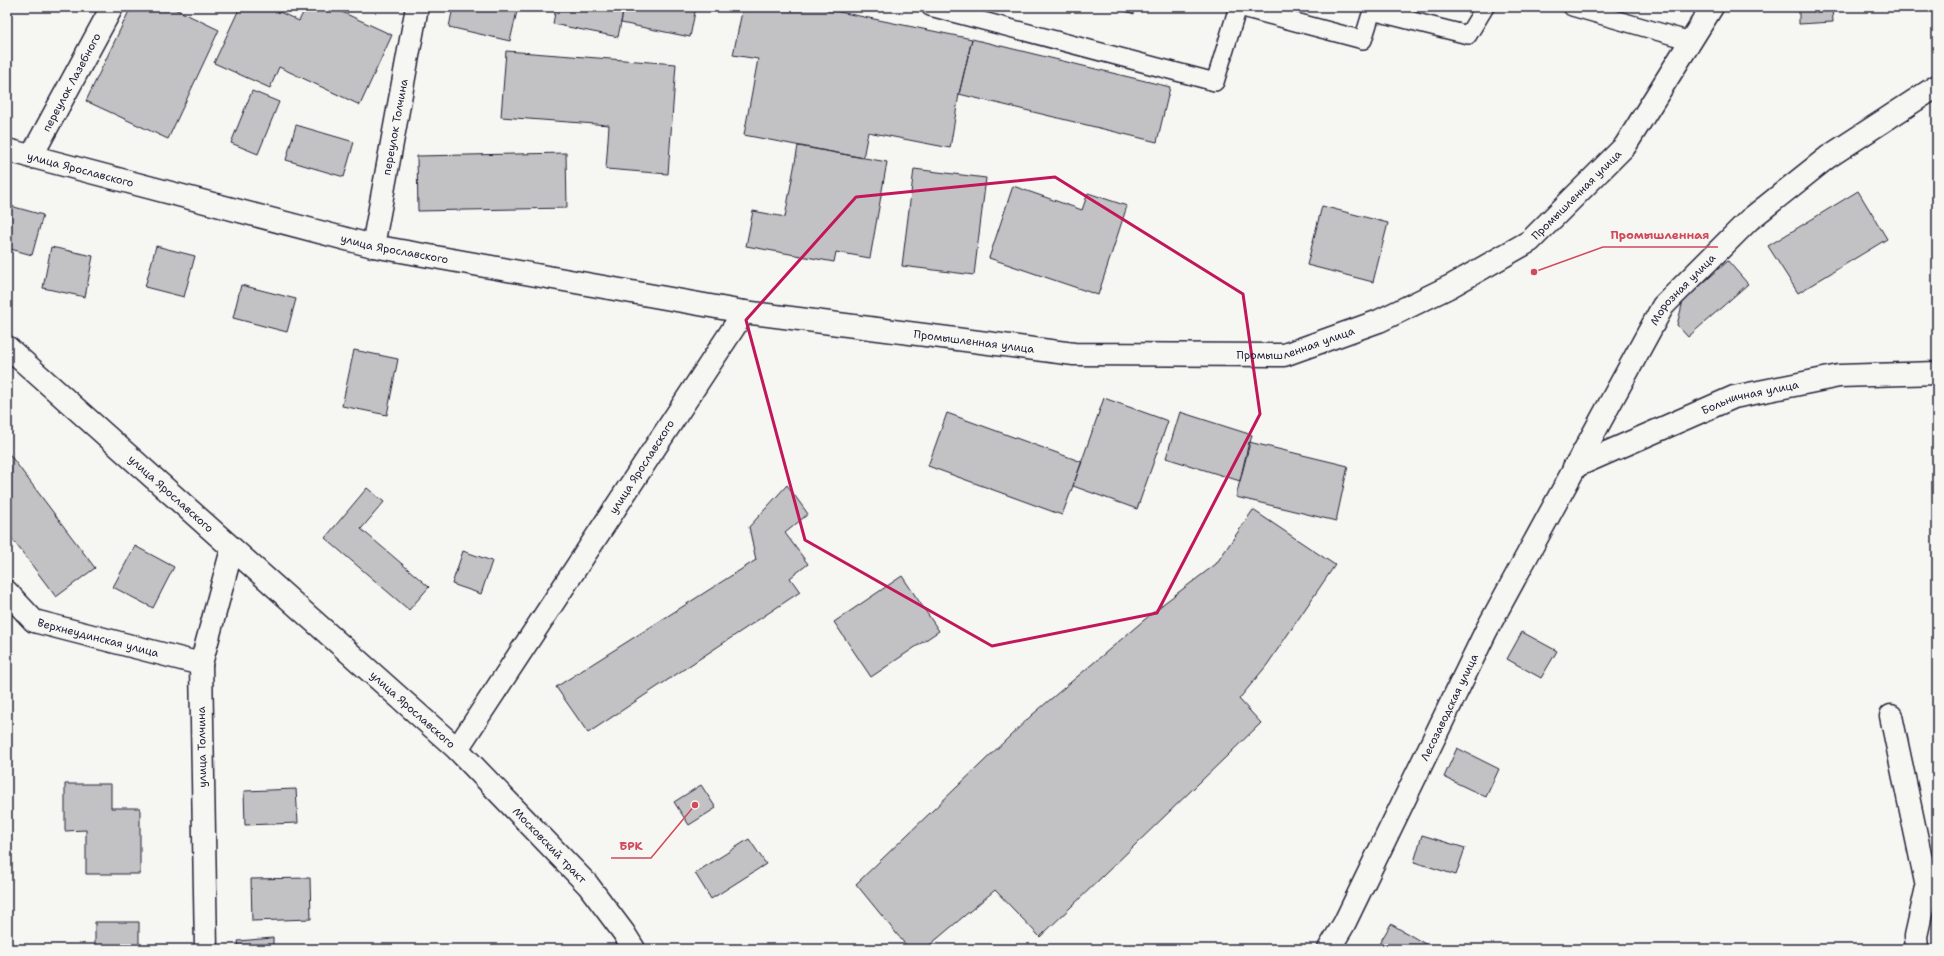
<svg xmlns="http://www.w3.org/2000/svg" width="1944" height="956" font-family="'Shantell Sans',sans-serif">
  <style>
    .building { fill: #c2c2c4; stroke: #22223b }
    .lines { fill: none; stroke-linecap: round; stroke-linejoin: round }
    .service-casing { stroke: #22223b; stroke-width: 20 }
    .minor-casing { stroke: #22223b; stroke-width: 25 }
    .primary-casing { stroke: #22223b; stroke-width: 25 }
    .service { stroke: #f6f6f2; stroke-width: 17 }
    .minor { stroke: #f6f6f2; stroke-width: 22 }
    .primary { stroke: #f6f6f2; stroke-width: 22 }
    .marked { fill: none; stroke: #c2185b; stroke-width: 3; stroke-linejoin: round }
    .labels { text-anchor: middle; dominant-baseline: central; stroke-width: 3; stroke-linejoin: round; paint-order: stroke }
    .street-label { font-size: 11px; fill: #22223b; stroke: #f6f6f2 }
    .leader { fill: none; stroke: #d1495b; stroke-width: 1.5 }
    .callout-dot { fill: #d1495b; stroke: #f6f6f2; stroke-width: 1.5 }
    .callout-label { font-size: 12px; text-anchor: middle; font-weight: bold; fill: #d1495b; stroke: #f6f6f2; stroke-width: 3; stroke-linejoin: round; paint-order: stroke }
  </style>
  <rect width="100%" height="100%" fill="#f6f6f2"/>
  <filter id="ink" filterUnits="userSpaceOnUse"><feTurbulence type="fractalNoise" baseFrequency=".025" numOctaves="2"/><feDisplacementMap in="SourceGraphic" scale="8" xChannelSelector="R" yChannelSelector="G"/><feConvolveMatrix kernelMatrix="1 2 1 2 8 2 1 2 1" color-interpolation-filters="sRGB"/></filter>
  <g filter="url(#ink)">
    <path class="building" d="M131 7H171L219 30 168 139 86 101Z
      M240 7H269L299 21 306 7H331L392 35 360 105 279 67 270 88 214 63Z
      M453 7H518L510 41 449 27Z
      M556 7H624L618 37 553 24Z
      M624 7H696L690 37 621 23Z
      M743 7H815L972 39 959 94 950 148 868 132 863 158 744 135 758 59 733 55Z
      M1113 7H1136L1134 14Z
      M1799 7H1832L1833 22 1799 24Z
      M972 39 1170 87 1157 142 959 94Z
      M506 51 676 64 668 174 606 169 609 125 501 117Z
      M252 91 279 102 258 154 231 143Z
      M296 125 354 142 344 177 286 160Z
      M798 146 887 162 870 258 836 252 834 262 746 246 753 211 785 217Z
      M566 153 567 208 418 211 417 156Z
      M914 169 986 178 974 275 902 266Z
      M1013 186 1082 210 1088 193 1127 206 1098 295 989 258Z
      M1858 191 1887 239 1798 293 1768 246Z
      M7 205 43 215 32 255 7 248Z
      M1322 206 1388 223 1373 282 1307 265Z
      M156 246 195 256 184 297 145 287Z
      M51 247 93 256 85 297 43 288Z
      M1728 261 1748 284 1688 337 1677 325 1683 301Z
      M241 285 296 299 287 332 233 318Z
      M354 350 398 359 387 415 342 406Z
      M1104 398 1168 421 1137 509 1073 486Z
      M1180 412 1252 435 1240 481 1166 458Z
      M947 413 1082 462 1062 515 928 466Z
      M1249 442 1348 466 1336 521 1236 497Z
      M7 451 95 568 56 597 7 532Z
      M787 485 808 514 785 533 808 564 790 578 800 592 588 733 556 687 756 560 749 527Z
      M367 488 384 502 361 529 429 587 409 610 325 538Z
      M1253 510 1335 565 1267 665 1239 699 1261 723 1040 937 995 890 925 949H909L856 884 1032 715 1163 604 1216 564Z
      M135 546 174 567 153 608 113 587Z
      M463 551 492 561 481 594 452 584Z
      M902 576 939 631 871 677 834 622Z
      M1522 632 1557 651 1541 678 1507 659Z
      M1457 748 1499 769 1486 797 1444 777Z
      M65 784H111V808H140V874H86V830L65 831Z
      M701 785 716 808 689 825 674 802Z
      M296 789 298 823 245 825 244 791Z
      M1422 835 1465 848 1456 875 1414 862Z
      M749 839 766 864 711 899 695 873Z
      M310 878 311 919 252 921 251 879Z
      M95 922H139V949H95Z
      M1391 924 1427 945 1424 949H1376Z
      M273 938V949H239L238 941Z"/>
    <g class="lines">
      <g class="service-casing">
        <path id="service" d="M930 7 1215 82 1238 7
          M1239 7 1363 40 1372 11 1468 35 1485 7
          M1572 7 1691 41"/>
      </g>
      <g class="minor-casing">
        <g id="minor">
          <path id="s1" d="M31 157 112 7"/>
          <path id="s2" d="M373 246 417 7"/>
          <path id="s3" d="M744 312 1074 354 1284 355 1379 321 1451 286 1530 241 1625 146 1712 7"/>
          <path id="s4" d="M1574 467 1734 397 1839 376 1937 373"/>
          <path id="s5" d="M7 592 34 621 201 664"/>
          <path d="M1891 716 1927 887 1916 936 1917 949"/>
          <path d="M206 949 201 664 232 549"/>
          <path id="s6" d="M1329 949 1344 924 1486 631 1663 306 1749 220 1828 157 1937 86"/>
        </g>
      </g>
      <g class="primary-casing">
        <g id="primary">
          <path id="s7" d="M7 150 373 246 744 312 457 749"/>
          <path id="s8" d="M7 347 457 749 588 885 624 933 634 949"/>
        </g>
      </g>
      <use href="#service" class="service"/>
      <use href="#minor" class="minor"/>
      <use href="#primary" class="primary"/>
    </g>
  </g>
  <path class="marked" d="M1055 177 1243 294 1260 414 1157 613 992 646 805 540 746 320 856 197Z"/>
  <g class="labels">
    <g class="street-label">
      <text stroke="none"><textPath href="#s1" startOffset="85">переулок Лазебного</textPath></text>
      <text stroke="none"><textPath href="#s2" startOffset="121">переулок Толчина</textPath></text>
      <text stroke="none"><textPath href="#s7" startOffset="76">улица Ярославского</textPath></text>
      <text stroke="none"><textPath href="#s3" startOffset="880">Промышленная улица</textPath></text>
      <text stroke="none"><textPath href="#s7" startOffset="400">улица Ярославского</textPath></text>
      <text stroke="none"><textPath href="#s6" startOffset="750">Морозная улица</textPath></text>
      <text stroke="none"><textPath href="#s3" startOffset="556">Промышленная улица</textPath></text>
      <text stroke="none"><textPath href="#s3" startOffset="232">Промышленная улица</textPath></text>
      <text stroke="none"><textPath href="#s4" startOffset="190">Больничная улица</textPath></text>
      <text transform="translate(642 467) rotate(-57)">улица Ярославского</text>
      <text stroke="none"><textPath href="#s8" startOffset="220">улица Ярославского</textPath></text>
      <text stroke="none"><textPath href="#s5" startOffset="106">Верхнеудинская улица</textPath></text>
      <text stroke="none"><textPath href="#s6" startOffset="270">Лесозаводская улица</textPath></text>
      <text stroke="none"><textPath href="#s8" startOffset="544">улица Ярославского</textPath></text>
      <text transform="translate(202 747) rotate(-91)">улица Толчина</text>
      <text stroke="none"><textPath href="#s8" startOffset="737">Московский тракт</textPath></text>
    </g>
  </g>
  <path class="leader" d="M1534 272L1603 247H1718M695 805L651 858H611"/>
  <g class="callout-dot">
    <circle cx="1534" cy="272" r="4"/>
    <circle cx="695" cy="805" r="4"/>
  </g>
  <g class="callout-label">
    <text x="1660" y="239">Промышленная</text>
    <text x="631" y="850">БРК</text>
  </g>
  <rect width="1944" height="956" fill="none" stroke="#f6f6f2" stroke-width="24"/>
  <rect x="12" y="12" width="1920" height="932" fill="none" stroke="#22223b" stroke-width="1.5" filter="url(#ink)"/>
</svg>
